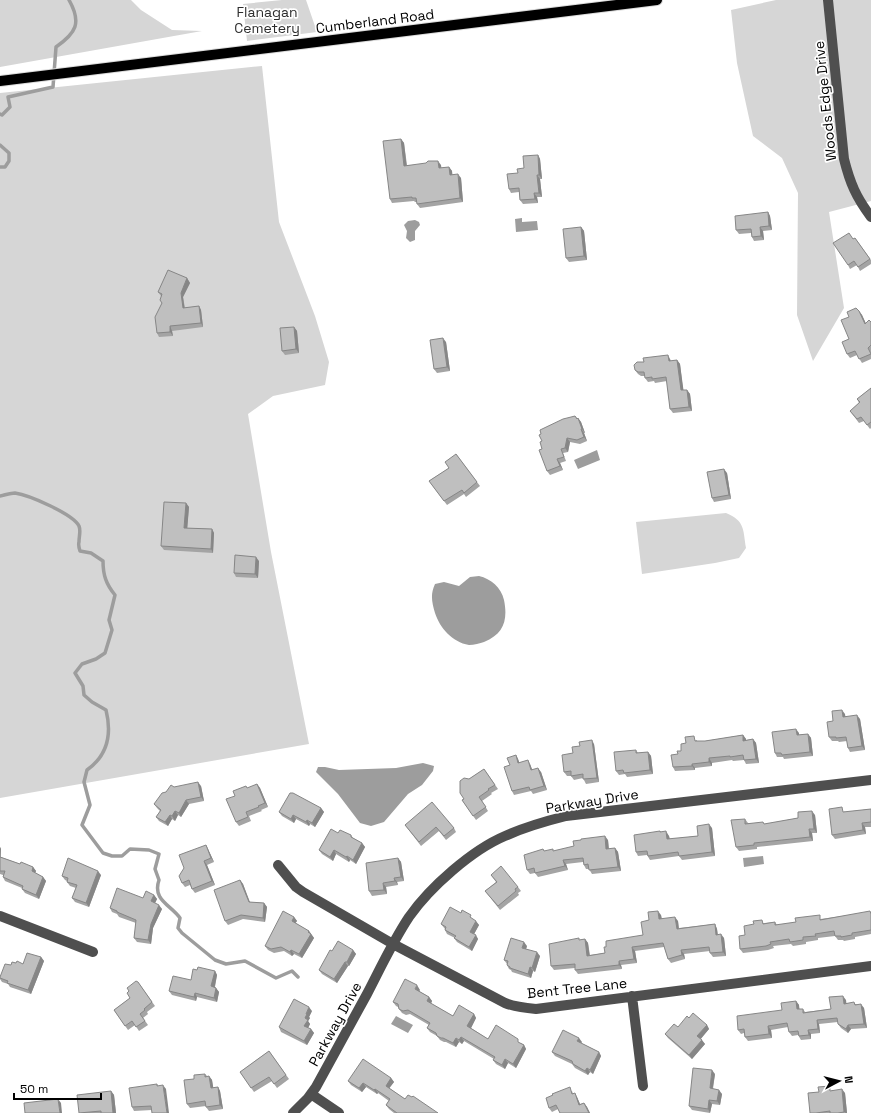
<svg xmlns="http://www.w3.org/2000/svg" width="871" height="1113" font-family="'Space Grotesk',sans-serif">
  <style>
    .green { fill: #d6d6d6 }
    .water { fill: #9d9d9d }
    .lines { fill: none; stroke-linecap: round; stroke-linejoin: round }
    .stream { stroke: #9d9d9d; stroke-width: 3.5 }
    .major-casing { stroke: #dbdbdb; stroke-width: 12 }
    .minor { stroke: #4f4f4f; stroke-width: 10 }
    .major { stroke: #000; stroke-width: 10 }
    .wall { fill: #a4a4a4 }
    .shaded-wall { fill: #868686 }
    .building { fill: #bfbfbf; stroke: #868686 }
    .labels { text-anchor: middle; dominant-baseline: central; stroke-width: 3.5; stroke-linejoin: round; paint-order: stroke }
    .park-label { font-size: 14px; fill: #2d2d2d; stroke: #fff }
    .street-label { font-size: 14px; fill: #000; stroke: #fff }
  </style>
  <rect width="100%" height="100%" fill="#fff"/>
  <path class="green" d="M0 0H131L141 10 172 30 202 31 0 67Z
    M282 0H306L317 32 247 41 243 4Z
    M776 0H871V201L829 212 844 308 813 361 797 315 798 193 782 158 753 136 737 63 731 10Z
    M262 66 279 222 315 316 329 362 325 385 273 396 248 414 271 552 309 744 0 798V93Z
    M726 513C745 521 743 529 746 548L739 558 715 563 642 574 636 522Z"/>
  <path class="water" d="M522 218V222L537 221 538 230 516 232 515 219Z
    M415 220 419 222 420 225 415 231V240L410 242 406 238 407 231 404 225 408 221Z
    M597 450 600 460 578 469 574 460Z
    M479 576C491 579 501 587 504 600 508 620 504 634 484 642 480 643 474 645 469 645 452 642 440 628 435 613 432 602 430 595 435 584L444 582 459 586 470 577Z
    M423 763 434 766 433 771 422 785 408 794 384 822 371 826 360 823 338 794 316 772 318 767H325L339 770 396 768Z
    M763 856 764 864 744 867 743 858Z
    M396 1016 413 1025 408 1033 391 1024Z"/>
  <g class="lines">
    <path class="stream" d="M0 114 2 115 10 107 8 97 53 87 56 47C76 33 82 23 69 0
      M0 145 9 153V161L5 167H0
      M0 496C5 495 11 493 15 493 29 495 73 514 79 526 81 531 79 536 79 542 78 545 79 548 80 551L91 553 103 561C103 575 106 584 115 595L109 620 112 630 105 653 96 659 82 664 75 673 83 686 84 695 92 702 106 710C112 734 108 755 87 770L84 782 90 805 82 825 103 853 112 856H122L130 849 149 850 159 854 155 869 159 880C152 900 171 905 180 918L178 928 182 933 215 960 226 964 245 961 276 978 292 971 298 977"/>
    <g class="major-casing">
      <path id="major" d="M0 81 657 0"/>
    </g>
    <path class="minor" d="M828 0 844 159C850 183 856 197 871 217
      M278 865 296 887 303 892 393 944 505 1003C515 1007 525 1008 536 1009L871 966
      M0 916 93 952
      M632 996 643 1086
      M311 1094 339 1113
      M293 1113 308 1098 316 1087C333 1056 350 1025 367 994 380 969 393 941 409 917 430 887 472 850 505 836 525 827 546 821 566 816L871 780"/>
    <use href="#major" class="major"/>
  </g>
  <path class="wall" d="M401 139 404 143 407 165H441V168L449 167 452 171V175L461 178 463 202 420 208 417 204V202H415L414 201 392 203 390 199Z
    M538 155 540 159 542 179H540L542 197H537L538 203 523 204 520 200 519 192 511 193 509 189 518 173 524 168Z
    M768 212 770 216 772 230 763 231 764 240 754 241 752 237 751 233 739 234 736 230Z
    M581 227 584 231 587 260 569 262 566 258Z
    M855 238 871 260V264L860 271 857 265 850 269 848 265 853 239Z
    M187 278 190 283 183 297 185 308 199 306 201 310 203 327 172 331 173 336 159 337 157 333 162 303 161 296 158 292Z
    M859 311 862 315 866 324 871 322V359L862 363 857 355 850 358 847 354 849 339V317Z
    M294 327 297 331 299 353 285 355 282 351Z
    M446 342 450 371 437 373 434 369Z
    M670 359 671 361 677 360 680 364 683 390H687L690 394 692 411 673 413 670 409 667 381 655 383 654 381 648 382 645 378V376H641L638 374 635 370Z
    M871 388V428L870 429 864 421 859 423 850 411 859 403 857 399Z
    M575 416 577 418H578L581 422 585 433H584L587 441 580 444 570 442 568 452 563 453 566 461 560 463 563 470 550 475 547 471 542 449V441Z
    M456 454 480 486 466 497 464 494 447 505 429 481 449 468Z
    M727 473 731 499 714 502 712 498Z
    M186 503 189 507 187 528 212 529 214 533 213 553 164 550 161 546Z
    M259 561 258 578 236 577 234 573Z
    M845 714V716L860 719 865 750 850 752 848 748 847 741 839 742 838 741H832L829 737 833 721Z
    M799 733V735L808 734 811 738 813 756 784 759 783 757H777L775 753Z
    M743 735 746 739V740L753 739 756 743 759 763 746 764 744 760 733 761 732 760 712 763V766L695 768V770L675 771 673 767 678 754 681 751 686 743 697 740V741H705Z
    M594 744 599 782 586 784 583 778 574 780 571 776H567L564 772 573 753Z
    M636 750 638 753 648 752 651 756 653 774 627 777 625 774 619 775 616 771Z
    M516 755 518 759 519 762 530 764 532 770 541 772 547 790 533 794 531 791 514 795 512 791 510 765Z
    M484 769 498 789 491 793 492 794 482 801 488 811 476 820 462 800 464 799 469 779Z
    M257 784 260 788 268 807 261 810 262 811 249 816 251 821 239 826 236 822 235 796 248 788Z
    M201 786 204 801 189 804 181 817 178 815 175 821 172 819 168 826 159 821 156 817 160 811 157 808 154 804 166 792 174 787Z
    M321 808 324 812 315 827 310 824 309 826 296 819 294 823 282 816 279 812Z
    M871 809V827H865L866 834 835 839 832 835 845 811V812Z
    M815 815 817 833H812L813 841 757 847V849L739 851 736 847 745 819 748 823 765 824 798 818Z
    M405 825 454 828 456 832 446 840 439 831 421 846Z
    M712 828 715 856 682 860 679 856 650 860 647 855 638 856 636 852 660 831 661 832 669 836 670 839 698 836Z
    M338 833 351 835 353 838 362 843 365 847 356 864 350 860 349 862 336 854 333 861 322 854 319 850Z
    M608 840 609 849 615 848 618 852 621 871 592 874 589 869H586L584 865 583 862 566 864 568 870 538 877 535 873 530 874 527 870 543 849 544 851H554Z
    M206 845 208 849 214 862 207 865 215 885 195 893 192 889 190 885 185 887 182 883Z
    M0 847 1 849V857L20 864 33 867 36 871 35 873 43 877 46 881 39 899 25 893 22 889V888L5 881 3 877V875L0 874Z
    M398 858 401 862 404 881 397 882 398 885 386 887 387 894 372 896 369 891Z
    M101 875 89 907 75 902 72 898 76 888 70 886 67 882V881L65 880 62 876Z
    M491 875 518 887 521 891 518 893 519 895 500 910 485 891 496 882Z
    M240 880 243 884 250 902 264 903 267 907 265 922 243 919 228 925 225 921Z
    M154 895 157 899 155 903 162 909 153 928 151 944 137 942 134 938 136 923 119 917 117 914 112 912 110 908Z
    M871 912V934L855 937V939L844 941 843 940H838L835 936 818 938V940L806 942V944L793 946 791 944 773 946 774 948 768 950 743 953 740 949 745 935 754 924 775 922 777 925Z
    M661 915 662 919 678 921 679 928 715 924 717 929 718 935 724 938 726 956 713 957 710 953V951L684 954 685 959 671 963 668 959 664 947 635 951 637 963 621 965 622 969 578 974 575 970V968L554 970 551 966 580 940 585 939 588 943 590 955 605 953 606 947 643 935Z
    M294 917 297 921 295 923 309 931 314 938 302 958 294 954 292 956 284 951 274 953 268 950 265 946Z
    M473 919 479 925 474 934 478 939 472 951 457 942 454 938H455L447 934 445 930V929L441 924Z
    M527 946 526 949 540 956 535 972 533 971 531 978 512 972 511 970 509 969 507 965V964L504 960Z
    M353 950 356 954 349 966H348L337 983 322 974 319 970 332 951Z
    M41 957 44 961 31 994 10 987 8 984 2 982 0 979V977L11 965 16 963 23 964Z
    M197 970 215 971 217 975 215 987 219 992 217 1002 197 997 196 1001 172 995 169 991 191 980Z
    M138 982 155 1006 147 1012 148 1014 143 1018 148 1025 139 1031 135 1025 128 1030 114 1010 130 998Z
    M420 990 419 991 429 997 432 1001 431 1004 453 1016 474 1014 476 1018 471 1028 488 1039 521 1043 524 1045 526 1049 516 1068 508 1063 505 1069 496 1064 493 1060 494 1059 464 1041 462 1044 459 1042 456 1047 446 1042H444L440 1040 437 1036 430 1032 427 1028 429 1025 410 1014 406 1015 402 1013 399 1009 398 1007 396 1006 393 1002Z
    M846 1000V1003L856 1004 864 1008 867 1028 851 1029 848 1033 841 1028 838 1024V1022L819 1024 820 1033 811 1034V1039L801 1040 798 1035 792 1036 789 1032 788 1027 771 1030 772 1038 748 1041 745 1037 744 1033 741 1034 738 1030 782 1010 796 1001 799 1005V1009H803L805 1012 831 1009Z
    M312 1011 309 1017 310 1018 308 1021 310 1024 308 1028 311 1029 314 1033 307 1045 281 1032 279 1027Z
    M689 1018 707 1025 709 1029 700 1039 705 1044 692 1059 668 1038 665 1034 678 1027Z
    M582 1042 581 1043 599 1052 601 1056 593 1074 590 1072 588 1075 575 1068 572 1064 555 1056 552 1052Z
    M269 1051 289 1079 277 1088 272 1081 254 1092 240 1072Z
    M205 1074 207 1076H209L212 1080 213 1088 218 1087 220 1091 223 1109 209 1111 206 1107V1106L190 1108 187 1104 194 1079Z
    M715 1074 713 1089 722 1094 720 1105 712 1104 710 1113 692 1110 689 1106Z
    M391 1078 394 1082 389 1088 405 1099 438 1113H394L389 1109 386 1105 389 1101 378 1093 377 1094 366 1087 362 1092 351 1085 348 1081Z
    M157 1084 158 1086 166 1089 152 1110 134 1111 132 1107Z
    M832 1090 845 1093 847 1113H810Z
    M111 1091 114 1095 116 1113H79Z
    M572 1091 573 1094 577 1097 580 1104 584 1103 587 1107 590 1113H560L558 1109 552 1112 549 1108Z"/>
  <path class="shaded-wall" d="M401 139 404 143 407 170 404 166Z
    M538 155 540 159 542 179 539 175Z
    M438 161 441 165 442 172 439 168Z
    M449 167 452 171 453 179 450 175Z
    M458 174 461 178 463 202 460 198Z
    M537 175 540 179 542 197 539 193Z
    M534 193 537 197 538 203 535 199Z
    M768 212 770 216 772 230 769 226Z
    M581 227 584 231 587 260 584 256Z
    M760 227 763 231 764 240 761 236Z
    M187 278 190 283 183 297 185 312 183 308 181 293Z
    M199 306 201 310 203 327 201 323Z
    M859 311 862 315 868 328 865 324Z
    M170 326 172 331 173 336 170 332Z
    M294 327 297 331 299 353 296 349Z
    M443 338 446 342 450 371 447 367Z
    M668 355 670 359 671 365 669 361Z
    M677 360 680 364 684 394 681 390Z
    M687 390 690 394 692 411 689 407Z
    M578 418 581 422 585 433 582 429Z
    M581 429 584 433 587 441 584 437Z
    M567 438 570 442 568 452 565 448Z
    M557 459 560 463 563 470 560 466Z
    M724 469 727 473 731 499 729 495Z
    M186 503 189 507 187 532 184 528Z
    M212 529 214 533 213 553 211 549Z
    M256 557 259 561 258 578 255 574Z
    M842 710 845 714 846 721 843 717Z
    M857 715 860 719 865 750 862 746Z
    M796 729 799 733V739L797 735Z
    M808 734 811 738 813 756 810 752Z
    M743 735 746 739V745L743 741Z
    M753 739 756 743 759 763 756 759Z
    M592 740 594 744 599 782 597 778Z
    M648 752 651 756 653 774 650 770Z
    M516 755 518 759 521 767 518 763Z
    M709 758 712 763V766L709 762Z
    M528 760 530 764 534 774 531 770Z
    M692 764 695 768V770L692 766Z
    M538 768 541 772 547 790 544 786Z
    M198 782 201 786 204 801 201 797Z
    M257 784 260 788 268 807 265 803Z
    M186 800 189 804 181 817 179 813Z
    M321 808 324 812 315 827 312 823Z
    M175 811 178 815 175 821 172 816Z
    M812 811 815 815 817 833 814 829Z
    M170 815 172 819 168 826 165 822Z
    M293 815 296 819 294 823 291 819Z
    M307 820 310 824 309 826 306 822Z
    M862 823 865 827 866 834 863 830Z
    M709 824 712 828 715 856 712 852Z
    M809 829 812 833 813 841 810 837Z
    M666 831 669 836 670 843 667 839Z
    M605 836 608 840 609 853 606 849Z
    M362 843 365 847 356 864 353 860Z
    M206 845 208 849 214 862 211 858Z
    M0 847 1 849 0 860Z
    M615 848 618 852 621 871 618 867Z
    M334 850 336 854 333 861 330 857Z
    M347 856 350 860 349 862 346 857Z
    M398 858 401 862 404 881 401 877Z
    M563 860 566 864 568 870 565 866Z
    M204 861 207 865 215 885 212 881Z
    M33 867 36 871 34 875 32 871Z
    M98 871 101 875 89 907 86 903Z
    M43 877 46 881 39 899 36 895Z
    M394 878 397 882 398 885 395 881Z
    M240 880 243 884 251 906 249 902Z
    M383 883 386 887 387 894 384 890Z
    M154 895 157 899 154 905 151 901Z
    M264 903 267 907 265 922 263 918Z
    M159 905 162 909 153 928 151 944 148 940 151 924Z
    M658 911 661 915 662 923 659 919Z
    M294 917 297 921 294 925 292 921Z
    M675 917 678 921 679 933 677 929Z
    M476 921 479 925 473 936 470 932Z
    M715 924 717 929 718 939 716 935Z
    M309 931 314 938 302 958 299 954Z
    M721 934 724 938 726 956 723 952Z
    M476 935 478 939 472 951 469 947Z
    M585 939 588 943 590 960 587 956Z
    M524 942 527 946 525 952 522 948Z
    M632 947 635 951 637 963 634 959Z
    M291 950 294 954 292 956 290 952Z
    M353 950 356 954 349 966 347 962Z
    M681 950 684 954 685 959 682 955Z
    M537 952 540 956 535 972 532 968Z
    M41 957 44 961 31 994 28 990Z
    M619 961 621 965 622 969 619 965Z
    M345 962 348 966 337 983 334 979Z
    M530 967 533 971 531 978 528 974Z
    M215 971 217 975 214 990 211 986Z
    M417 985 420 990 418 993 415 989Z
    M216 988 219 992 217 1002 214 998Z
    M195 993 197 997 196 1001 194 997Z
    M843 996 846 1000 847 1008 844 1004Z
    M429 997 432 1001 430 1005 427 1001Z
    M796 1001 799 1005 800 1013 797 1009Z
    M861 1004 864 1008 867 1028 864 1024Z
    M309 1007 312 1011 309 1017 310 1018 308 1021 310 1024 307 1030 304 1026 305 1018 306 1014Z
    M474 1014 476 1018 470 1030 467 1026Z
    M817 1020 819 1024 820 1033 818 1029Z
    M707 1025 709 1029 700 1040 697 1036Z
    M848 1025 851 1029 848 1033 846 1029Z
    M768 1026 771 1030 772 1038 769 1034Z
    M311 1029 314 1033 307 1045 304 1041Z
    M808 1030 811 1034V1039L809 1035Z
    M461 1037 464 1041 462 1044 459 1040Z
    M456 1038 459 1042 456 1047 453 1043Z
    M579 1038 582 1042 580 1045 577 1041Z
    M702 1040 705 1044 692 1059 689 1055Z
    M524 1045 526 1049 516 1068 513 1064Z
    M599 1052 601 1056 593 1074 590 1070Z
    M505 1059 508 1063 505 1069 502 1065Z
    M587 1068 590 1072 588 1075 585 1071Z
    M712 1070 715 1074 712 1092 710 1088Z
    M209 1076 212 1080 214 1092 211 1088Z
    M391 1078 394 1082 388 1090 386 1086Z
    M363 1083 366 1087 362 1092 359 1088Z
    M163 1085 166 1089 169 1113H167Z
    M218 1087 220 1091 223 1109 220 1105Z
    M375 1089 378 1093 377 1094 374 1090Z
    M842 1089 845 1093 847 1113H846L844 1112Z
    M719 1090 722 1094 720 1105 717 1101Z
    M111 1091 114 1095 116 1113H113Z
    M575 1093 577 1097 582 1109 579 1105Z
    M58 1099 61 1103 62 1113H60Z
    M709 1100 712 1104 710 1113 708 1109Z
    M584 1103 587 1107 590 1113H589Z"/>
  <path class="building" d="M401 139 404 166 426 163 428 161H438L439 168 449 167 450 175 458 174 460 198 417 204 416 198H412V197L390 199 383 141Z
    M538 155 539 175H537L539 193H534L535 199 520 200 519 188 509 189 507 174 518 173 517 169 524 168 523 156Z
    M768 212 769 226 760 227 761 236 752 237 751 229 736 230 735 216Z
    M581 227 584 256 566 258 563 229Z
    M849 233 853 239 855 238 870 259 858 267 854 261 848 265 833 243Z
    M168 270 187 278 181 293 183 308 199 306 201 323 170 326V332L157 333 155 317 162 303 160 300 162 294 158 292Z
    M856 308 859 311 865 324 869 320 871 322V345L868 348 871 354 859 359 855 351 847 354 842 342 849 339 841 320 849 317 847 312Z
    M294 327 296 349 282 351 280 328Z
    M443 338 447 367 434 369 430 340Z
    M668 355 669 361 677 360 681 390H687L689 407 670 409 666 377 652 379V377L645 378 644 372H638L635 370 634 365 637 362H644L643 358Z
    M871 388V422L867 425 861 417 857 419 850 411 860 402 857 399Z
    M575 416 577 419 578 418 582 429H581L584 437 577 440 567 438 565 448 561 449 564 457 557 459 560 466 547 471 539 450 542 449 540 442 542 441 539 435 541 434 540 430 563 419Z
    M456 454 477 482 464 493 462 490 444 501 429 481 449 468 445 462Z
    M724 469 729 495 712 498 707 472Z
    M164 502 186 503 184 528 212 529 211 549 161 546Z
    M235 555 256 557 255 574 234 573Z
    M842 710 843 717 857 715 862 746 848 748 846 737 836 738V737H829L827 722 833 721 832 711Z
    M796 729 797 735 808 734 810 752 782 755 781 753H775L772 732Z
    M743 735V741L753 739 756 759 744 760 743 755 730 757V756L709 758V762L692 764V766L673 767 671 755 678 754 677 751H681V744L686 743 685 737 694 736 695 741H705Z
    M592 740 597 778 583 779V774L571 776V771L564 772 562 755 573 753 572 747 580 746 579 742Z
    M636 750V753L648 752 650 770 624 773 623 770 616 771 614 752Z
    M516 755 518 763 528 760 531 770 538 768 544 786 530 790 529 787 512 791 504 767 510 765 507 758Z
    M484 769 495 785 488 789 489 790 479 797 486 807 473 816 462 800 464 799 460 793V781L464 778 469 779Z
    M198 782 201 797 186 800 179 813 175 811 172 816 170 815 165 822 156 817 161 810 154 804 162 793 166 792 171 785 174 787Z
    M257 784 265 803 258 806 259 807 246 812 248 817 236 822 226 799 235 796 233 791 246 786 247 788Z
    M290 793H293L321 808 312 823 307 820 306 822 293 815 291 819 279 812Z
    M432 802 454 828 444 836 436 827 419 842 405 825Z
    M842 807 843 812 871 809V822L862 823 863 830 832 835 829 809Z
    M812 811 814 829H809L810 837 754 843V845L736 847 731 820 745 819V824L763 822 764 824 798 818V812Z
    M709 824 712 852 679 856 678 852 648 856 647 851 636 852 634 835 660 831V832L666 831 667 839 698 836 697 826Z
    M331 829 338 833 340 830 351 835V837L362 843 353 860 347 856 346 857 334 850 330 857 319 850Z
    M605 836 606 849 615 848 618 867 589 870 588 864 584 865 583 858 563 860 565 866 535 873 534 868 527 870 524 855 543 849 544 851 553 849V851L574 846 573 841 581 840V839Z
    M206 845 211 858 204 861 212 881 192 889 189 880 182 883 179 876 184 868 179 855Z
    M0 857 20 864 21 862 33 867 32 871 43 877 36 895 22 889 23 886 3 877 5 871H0Z
    M68 858 98 871 86 903 72 898 77 885 67 882 68 878 62 876Z
    M398 858 401 877 394 878 395 881 383 883 384 890 369 891 366 863Z
    M501 866 518 887 515 889 516 891 498 906 485 891 497 882 491 875Z
    M240 880 249 902 264 903 263 918 241 915 225 921 214 890Z
    M117 888 143 898 146 891 154 895 151 901 159 905 151 924 148 940 134 938 136 920 117 912V911L110 908Z
    M450 907 461 913 462 910 471 915 470 917 476 921 470 932 476 935 469 947 454 938 456 936 445 930 446 927 441 924Z
    M283 911 294 917 292 921 309 931 308 932 311 934 299 954 291 950 290 952 281 947 271 949 265 946Z
    M658 911 659 919 675 917 677 929 715 924 716 935 721 934 723 952 710 953 709 947 681 950 682 955 668 959 663 943 632 947 634 959 619 961V965L575 970V964L551 966 549 944 579 938V940L585 939 587 956 605 953 604 947H606V941L643 935 641 922 649 920 648 912Z
    M870 911 871 914V930L852 933V935L841 937V936H835L834 931 815 934 816 936 803 937V940L790 942 789 939 770 942 771 944 766 946 740 949 739 936 745 935 744 926 754 924 753 921 762 920 763 924 775 922V925L796 922 795 918 820 915V920Z
    M511 938 524 942 522 948 537 952 532 968 530 967 528 974 510 968V967L507 965 508 961 504 960Z
    M338 941 353 950 347 962H345L334 979 319 970 330 950 332 951Z
    M27 953 41 957 28 990 7 983 8 981 0 978V977L5 964 11 965 12 962 16 963 17 961 23 964Z
    M198 967 215 971 211 986 216 988 214 998 195 993 194 997 169 991 173 976 191 980 193 969 197 970Z
    M405 979 417 985 415 989 429 997 427 1001 453 1016 459 1005 474 1014 467 1026 488 1039 496 1025 518 1039V1042L524 1045 513 1064 505 1059 502 1065 493 1060 495 1057 461 1037 459 1040 456 1038 453 1043 443 1038H441L437 1036 436 1033 427 1028 430 1023 408 1010 403 1011 399 1009 398 1004 393 1002Z
    M136 981 138 982 152 1002 144 1009 145 1010 140 1014 145 1021 136 1027 132 1021 125 1026 114 1010 130 998 127 993 129 991 127 988Z
    M843 996 844 1004 854 1002 855 1005 861 1004 864 1024 848 1025 846 1029 838 1024 837 1018 817 1020 818 1029 808 1030 809 1035 799 1036 798 1031 789 1032 787 1023 768 1026 769 1034 745 1037 744 1029 738 1030 737 1016 782 1010 781 1003 796 1001 797 1009H803V1013L831 1009 829 997Z
    M294 999 309 1007 306 1014H307L305 1018 308 1020 304 1026 311 1029 304 1041 279 1027Z
    M693 1013 707 1025 697 1036 702 1040 689 1055 665 1034 674 1024 678 1027 687 1016 689 1018Z
    M563 1030 579 1038 577 1041 599 1052 590 1070 587 1068 585 1071 573 1064 572 1061 552 1052Z
    M269 1051 286 1075 274 1084 269 1077 251 1088 240 1072Z
    M363 1059 391 1078 386 1086 405 1099 408 1095 412 1097 413 1096 438 1113H397L386 1105 390 1099 375 1089 374 1090 363 1083 359 1088 348 1081Z
    M693 1068 712 1070 710 1088 719 1090 717 1101 709 1100 708 1109 689 1106Z
    M205 1074V1077L209 1076 211 1088 218 1087 220 1105 206 1107 205 1101 187 1104 184 1080 194 1079V1075Z
    M157 1084V1086L163 1085 167 1113H152L151 1106 132 1107 129 1088Z
    M830 1086V1091L842 1089 844 1112 838 1113H830V1111L816 1113H810L808 1093 819 1092 818 1087Z
    M570 1087 572 1094 575 1093 579 1105 584 1103 589 1113H560L556 1105 549 1108 546 1098 553 1095 552 1094Z
    M111 1091 113 1113H101V1111L79 1113 77 1095Z
    M58 1099 60 1113H25L24 1103Z"/>
  <g class="labels">
    <g class="park-label">
      <text x="267" y="12">Flanagan<tspan x="267" dy="16">Cemetery</tspan></text>
    </g>
    <g class="street-label">
      <text transform="translate(375 21) rotate(-7)">Cumberland Road</text>
      <text transform="translate(825 101) rotate(-96)">Woods Edge Drive</text>
      <text transform="translate(592 801) rotate(-9)">Parkway Drive</text>
      <text transform="translate(577 988) rotate(-6)">Bent Tree Lane</text>
      <text transform="translate(335 1024) rotate(-61)">Parkway Drive</text>
    </g>
  </g>
  <g transform="translate(839 1081) rotate(83)" stroke="#ffffff" stroke-width="3" paint-order="stroke">
  <path d="M0-3L7 15L0 10L-7 15Z" fill="#000000"/>
  <text y="-6" font-size="11" font-weight="bold" text-anchor="middle" fill="#000000">N</text>
  </g>
  <path d="M14 1093v6h87v-6" fill="none" stroke="#000000" stroke-width="2"/>
  <text x="20" y="1093" font-size="12" fill="#000000" stroke="#ffffff" stroke-width="3" paint-order="stroke">50 m</text>
</svg>
